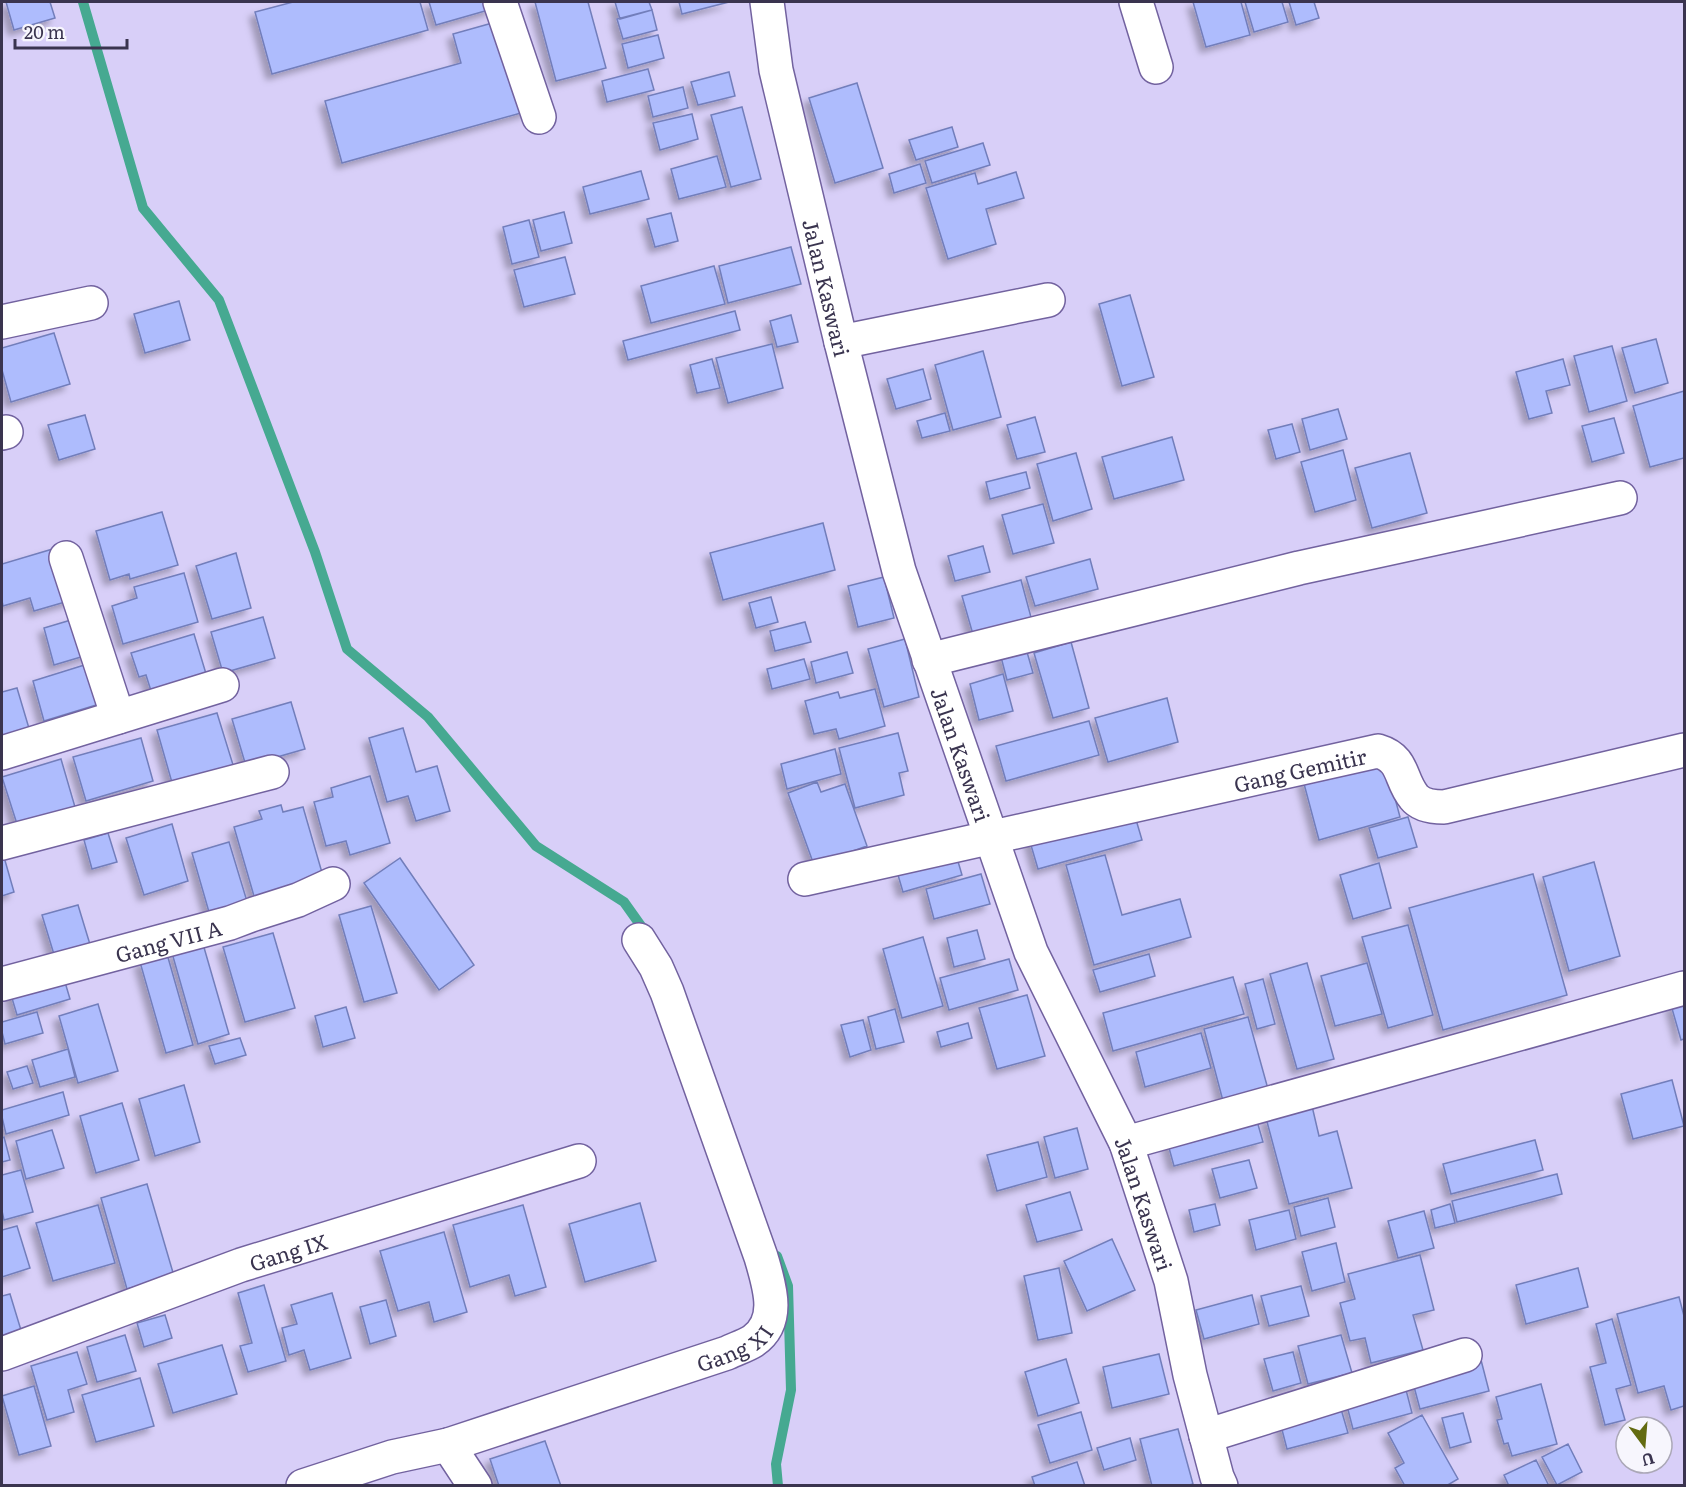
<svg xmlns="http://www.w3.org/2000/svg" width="1686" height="1487" font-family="Literata,serif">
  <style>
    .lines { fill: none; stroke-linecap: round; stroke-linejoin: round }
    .stream { stroke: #46a991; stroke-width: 10 }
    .building { fill: #aebcfd; stroke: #727ebb; stroke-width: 1.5; filter: url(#shadow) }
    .minor-casing { stroke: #72629f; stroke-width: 36 }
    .minor { stroke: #fff; stroke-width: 33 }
    .labels { text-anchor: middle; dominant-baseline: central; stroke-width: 5; stroke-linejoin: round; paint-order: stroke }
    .street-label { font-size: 21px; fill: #3a344f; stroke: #f7f6fd }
  </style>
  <defs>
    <filter id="shadow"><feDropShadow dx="-5.5" dy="5.5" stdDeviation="3" flood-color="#0004"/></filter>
  </defs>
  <rect width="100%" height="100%" fill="#d8cff8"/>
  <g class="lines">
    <path class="stream" d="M83 2 143 208 219 300 315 552 347 649 428 717 536 846 624 902 646 933
      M777 1256 788 1286 791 1390 776 1464 778 1486"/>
  </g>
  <path class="building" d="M6 2H50L55 18 14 30Z
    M293 2H420L428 30 272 74 255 12Z
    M429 2H490L492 9 436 25Z
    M535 2H588L606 68 556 81Z
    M615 2H649L652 10 620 19Z
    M679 2H729L682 14Z
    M1193 2H1241L1250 35 1206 47Z
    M1245 2H1282L1288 22 1254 32Z
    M1289 2H1314L1319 18 1296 25Z
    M652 10 657 30 623 39 617 19Z
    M503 20 528 111 342 163 325 101 461 63 453 34Z
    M658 35 664 58 628 68 622 44Z
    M648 69 654 90 607 102 602 81Z
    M729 72 735 96 698 105 691 82Z
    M857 83 883 168 835 183 809 98Z
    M683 87 688 108 653 117 648 96Z
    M742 107 761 179 731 187 711 115Z
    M692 114 698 139 660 150 653 123Z
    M952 127 958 147 916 160 909 140Z
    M983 143 990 165 932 183 925 161Z
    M717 156 726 187 679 199 671 169Z
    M920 164 926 183 894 193 889 174Z
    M641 171 649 199 590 214 583 187Z
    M1016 172 1024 198 986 209 996 244 948 259 926 188 975 173 978 184Z
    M564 212 572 243 541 251 533 220Z
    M671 213 678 241 655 247 647 219Z
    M529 220 539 257 512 264 503 227Z
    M791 247 801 284 728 303 719 266Z
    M565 257 575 294 524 307 514 270Z
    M714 266 725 304 651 323 641 286Z
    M1130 295 1154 377 1122 386 1099 304Z
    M179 301 190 340 145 353 134 314Z
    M735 311 740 330 628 360 623 341Z
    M791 315 798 342 777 347 770 321Z
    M54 333 70 384 11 402 2 370V348Z
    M1656 339 1668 383 1635 393 1622 348Z
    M772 344 783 388 728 403 716 358Z
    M1612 346 1627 401 1589 412 1574 356Z
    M983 351 1001 417 953 430 935 365Z
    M712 359 720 388 697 393 690 365Z
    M1563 359 1570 385 1546 391 1552 413 1529 419 1516 372Z
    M923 369 931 399 896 409 887 379Z
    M1684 391V458L1650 467 1633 406Z
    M1338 409 1347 439 1310 450 1302 419Z
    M945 413 950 431 922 438 917 421Z
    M85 415 95 449 59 460 48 425Z
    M1035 417 1045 452 1017 459 1007 425Z
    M1614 418 1624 453 1592 462 1582 426Z
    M1292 424 1300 452 1276 459 1268 430Z
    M1172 437 1184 480 1114 499 1102 457Z
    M1343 450 1356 500 1315 512 1301 462Z
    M1076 453 1092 509 1053 521 1037 464Z
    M1410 453 1427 513 1372 528 1355 468Z
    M1026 472 1030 488 990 499 986 482Z
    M1043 504 1054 543 1013 554 1002 515Z
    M162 512 178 565 130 579 129 574 110 580 96 531Z
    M823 523 835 570 723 600 710 553Z
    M983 546 990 572 955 581 948 556Z
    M56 548 72 600 34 611 30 598 3 606 2 601V564Z
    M236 553 251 608 212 619 196 566Z
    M1090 559 1098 589 1035 606 1026 577Z
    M184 573 198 622 123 644 112 606 137 598 134 587Z
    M884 577 894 618 858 627 848 586Z
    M1021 580 1032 621 974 638 962 596Z
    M771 597 778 622 756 628 749 603Z
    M81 617 91 654 54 665 44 628Z
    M263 617 275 658 223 673 211 632Z
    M805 622 811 642 775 651 770 631Z
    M194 634 207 677 152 694 146 675 139 677 131 653Z
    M905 639 919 697 884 707 868 649Z
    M1071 642 1089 708 1053 718 1034 653Z
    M847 652 853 673 816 683 811 662Z
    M1027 652 1033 673 1007 680 1000 653Z
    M804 659 810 679 772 689 767 669Z
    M94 662 106 702 44 721 33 681Z
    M1003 674 1013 711 979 720 970 684Z
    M17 688 31 735 2 743V692Z
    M875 689 885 726 839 739 836 729 814 734 805 701 838 692 840 698Z
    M1167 698 1178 742 1108 762 1095 718Z
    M291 702 305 749 246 766 232 719Z
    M217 713 234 768 173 786 157 730Z
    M1089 721 1099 755 1006 781 996 746Z
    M403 728 416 772 437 766 450 811 416 821 408 796 387 802 369 738Z
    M898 733 908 771 899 773 904 795 855 808 839 748Z
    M141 738 153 781 86 801 73 757Z
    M835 749 841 774 787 789 781 764Z
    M1384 757 1400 817 1319 840 1303 780Z
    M61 759 75 807 17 824 2 777Z
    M370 776 390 843 350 855 346 841 326 846 314 802 333 797 331 788Z
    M817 782 821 792 845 784 867 846 814 865 788 793Z
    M281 805 283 812 303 807 325 883 256 903 234 827 262 819 259 811Z
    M1132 806 1142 840 1038 869 1028 835Z
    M1408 817 1417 847 1378 858 1369 828Z
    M172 824 188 881 144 895 126 838Z
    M108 833 117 862 92 869 84 840Z
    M229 842 249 908 211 919 192 853Z
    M2 850 14 892 2 896Z
    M1105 855 1122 915 1180 899 1191 937 1094 965 1066 865Z
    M400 858 474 965 439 990 364 883Z
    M957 858 962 875 903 892 898 875Z
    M1594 862 1620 956 1569 971 1543 877Z
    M1379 863 1391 908 1353 919 1340 875Z
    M981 874 990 904 934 919 926 889Z
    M1533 874 1567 995 1443 1030 1409 908Z
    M78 905 92 951 56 961 42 915Z
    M371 906 397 993 364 1002 339 915Z
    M1408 925 1433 1015 1388 1028 1362 937Z
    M977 930 985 959 954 967 947 938Z
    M273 933 295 1008 245 1022 223 947Z
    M923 937 943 1006 902 1018 883 949Z
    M203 944 229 1034 198 1044 172 953Z
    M167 954 193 1045 166 1053 140 962Z
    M1149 954 1155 976 1100 992 1093 970Z
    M1009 959 1018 990 949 1010 940 978Z
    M1307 963 1334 1059 1297 1069 1270 974Z
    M1367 963 1382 1014 1335 1026 1321 976Z
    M62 972 70 999 17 1015 9 988Z
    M1233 977 1244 1014 1113 1051 1103 1013Z
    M1263 979 1275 1024 1257 1029 1245 984Z
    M1027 995 1045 1056 997 1069 979 1008Z
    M1684 1001V1039L1681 1040 1671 1005Z
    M98 1004 118 1071 78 1083 59 1016Z
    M346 1007 355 1038 323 1047 315 1016Z
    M895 1009 904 1042 876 1049 868 1017Z
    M37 1012 43 1033 5 1044 2 1032V1022Z
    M1248 1017 1268 1089 1223 1101 1204 1029Z
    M863 1020 871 1050 850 1057 841 1025Z
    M968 1023 972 1038 941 1047 937 1032Z
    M1201 1033 1211 1068 1145 1087 1136 1052Z
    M240 1038 246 1055 215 1064 209 1046Z
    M68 1049 75 1077 40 1087 32 1060Z
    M27 1066 33 1083 13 1089 7 1072Z
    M1672 1080 1684 1126 1633 1139 1621 1094Z
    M184 1085 200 1142 155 1156 139 1099Z
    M63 1092 69 1115 6 1134 2 1117V1110Z
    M122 1103 139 1160 96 1173 80 1116Z
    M1312 1106 1319 1136 1337 1131 1352 1188 1289 1204 1266 1118Z
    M1255 1114 1263 1142 1174 1166 1166 1137Z
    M1077 1128 1088 1169 1055 1178 1044 1137Z
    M52 1130 64 1168 26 1179 16 1141Z
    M4 1137 10 1160 2 1162V1138Z
    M1535 1140 1543 1170 1451 1194 1443 1164Z
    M1038 1142 1047 1177 997 1191 987 1155Z
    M1249 1160 1257 1188 1220 1198 1212 1169Z
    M21 1170 33 1212 4 1220 2 1211V1175Z
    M1557 1174 1562 1194 1457 1222 1452 1201Z
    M147 1184 174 1276 127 1289 101 1198Z
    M1070 1192 1082 1230 1037 1242 1026 1205Z
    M1328 1198 1335 1227 1301 1236 1294 1207Z
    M640 1203 656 1261 585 1282 569 1224Z
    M1215 1204 1220 1225 1194 1232 1189 1210Z
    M1450 1204 1455 1223 1435 1228 1431 1210Z
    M98 1205 115 1263 53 1281 36 1223Z
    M523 1205 546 1287 515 1296 509 1275 470 1287 453 1225Z
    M1289 1210 1296 1239 1256 1250 1249 1220Z
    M1424 1211 1434 1248 1398 1258 1388 1221Z
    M17 1226 30 1268 2 1277V1230Z
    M444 1232 467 1312 434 1322 429 1302 398 1311 380 1251Z
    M1112 1239 1135 1290 1087 1311 1064 1261Z
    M1336 1243 1345 1282 1312 1291 1302 1252Z
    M1420 1255 1434 1310 1413 1315 1423 1350 1371 1363 1365 1338 1350 1341 1340 1303 1355 1299 1348 1274Z
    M1059 1268 1072 1333 1038 1340 1024 1276Z
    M1578 1268 1588 1307 1526 1324 1516 1285Z
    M264 1285 286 1361 248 1372 240 1346 252 1343 238 1293Z
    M1301 1286 1309 1316 1269 1326 1261 1296Z
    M332 1293 351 1358 310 1370 304 1350 289 1355 282 1328 297 1324 291 1305Z
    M10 1294 24 1340 2 1347V1296Z
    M1252 1295 1259 1324 1204 1339 1196 1310Z
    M1679 1297 1684 1316V1406L1671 1410 1664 1386 1638 1393 1617 1314Z
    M386 1300 396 1336 370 1344 360 1307Z
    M165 1315 172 1338 144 1347 137 1323Z
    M1612 1319 1631 1385 1616 1389 1625 1420 1605 1425 1590 1367 1606 1363 1596 1324Z
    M125 1335 136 1371 97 1382 87 1347Z
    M1341 1335 1352 1373 1308 1384 1298 1346Z
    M222 1345 237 1394 173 1413 158 1364Z
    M77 1352 87 1384 68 1390 74 1412 47 1420 31 1366Z
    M1293 1352 1301 1383 1273 1391 1264 1359Z
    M1159 1354 1169 1394 1112 1408 1103 1367Z
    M1066 1359 1079 1403 1038 1416 1025 1372Z
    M1481 1360 1489 1391 1420 1409 1412 1379Z
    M140 1378 154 1426 96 1442 82 1395Z
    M1541 1384 1557 1444 1512 1456 1508 1443 1504 1444 1497 1420 1502 1419 1496 1397Z
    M34 1386 51 1446 19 1455 2 1396Z
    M1405 1386 1412 1413 1353 1429 1346 1402Z
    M1339 1402 1348 1433 1287 1449 1279 1418Z
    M1081 1412 1092 1450 1050 1463 1038 1425Z
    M1463 1413 1471 1442 1450 1448 1442 1418Z
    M1422 1415 1458 1479 1446 1486H1405L1395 1468 1404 1463 1388 1433Z
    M1178 1429 1193 1484 1186 1486H1152L1140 1439Z
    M1130 1438 1136 1460 1104 1470 1097 1448Z
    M545 1441 561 1486H499L490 1459Z
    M1568 1444 1582 1472 1557 1485 1542 1457Z
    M1536 1460 1549 1486H1509L1504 1475Z
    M1077 1462 1085 1486H1035L1032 1477Z"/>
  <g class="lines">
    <g class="minor-casing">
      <g id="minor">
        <path d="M500 2 539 117"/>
        <path id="s1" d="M767 2 776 70 841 342 899 571 1031 952 1126 1143 1171 1281 1190 1375 1217 1477 1221 1486"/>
        <path d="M1136 2 1156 67"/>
        <path d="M2 322 91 303"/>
        <path d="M841 342 1048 300"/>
        <path d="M2 433 6 432"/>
        <path d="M66 558 118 717"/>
        <path d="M929 660 1299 568 1620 498"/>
        <path d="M2 753 222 685"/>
        <path d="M2 843 272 772"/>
        <path id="s2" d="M805 879 1378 751C1405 759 1399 779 1414 797 1421 806 1434 807 1444 807L1684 750"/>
        <path id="s3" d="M2 984 230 923 254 914 298 900 333 884"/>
        <path d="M1126 1143 1684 988"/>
        <path id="s4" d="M2 1354 241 1265 579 1161"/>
        <path d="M1206 1436 1465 1355"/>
        <path d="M448 1445 475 1486"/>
        <path id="s5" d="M303 1486 392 1457 448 1445 727 1353C735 1349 745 1346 753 1341 782 1321 769 1285 761 1257L667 992 656 967 639 940"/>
      </g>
    </g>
    <use href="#minor" class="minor"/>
  </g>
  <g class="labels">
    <g class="street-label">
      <text stroke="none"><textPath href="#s1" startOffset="292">Jalan Kaswari</textPath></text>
      <text stroke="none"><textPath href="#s1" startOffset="778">Jalan Kaswari</textPath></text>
      <text stroke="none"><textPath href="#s2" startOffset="507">Gang Gemitir</textPath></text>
      <text stroke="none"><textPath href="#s3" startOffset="172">Gang VII A</textPath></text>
      <text stroke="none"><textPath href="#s1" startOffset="1264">Jalan Kaswari</textPath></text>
      <text stroke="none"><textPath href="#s4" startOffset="304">Gang IX</textPath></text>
      <text stroke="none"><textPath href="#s5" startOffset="453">Gang XI</textPath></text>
    </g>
  </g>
  <rect width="1686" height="1487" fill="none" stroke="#3a344f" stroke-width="6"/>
  <g transform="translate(1644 1445) rotate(164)"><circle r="28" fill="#f7f6fd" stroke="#aba8b7" stroke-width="1.5"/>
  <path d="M0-4.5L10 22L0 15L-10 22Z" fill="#636b11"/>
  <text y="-9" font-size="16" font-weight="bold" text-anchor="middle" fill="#3a344f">U</text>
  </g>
  <path d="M15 39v9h112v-9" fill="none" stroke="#3a344f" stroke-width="3"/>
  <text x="24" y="39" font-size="18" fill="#3a344f" stroke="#f7f6fd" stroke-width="4.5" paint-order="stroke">20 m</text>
</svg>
